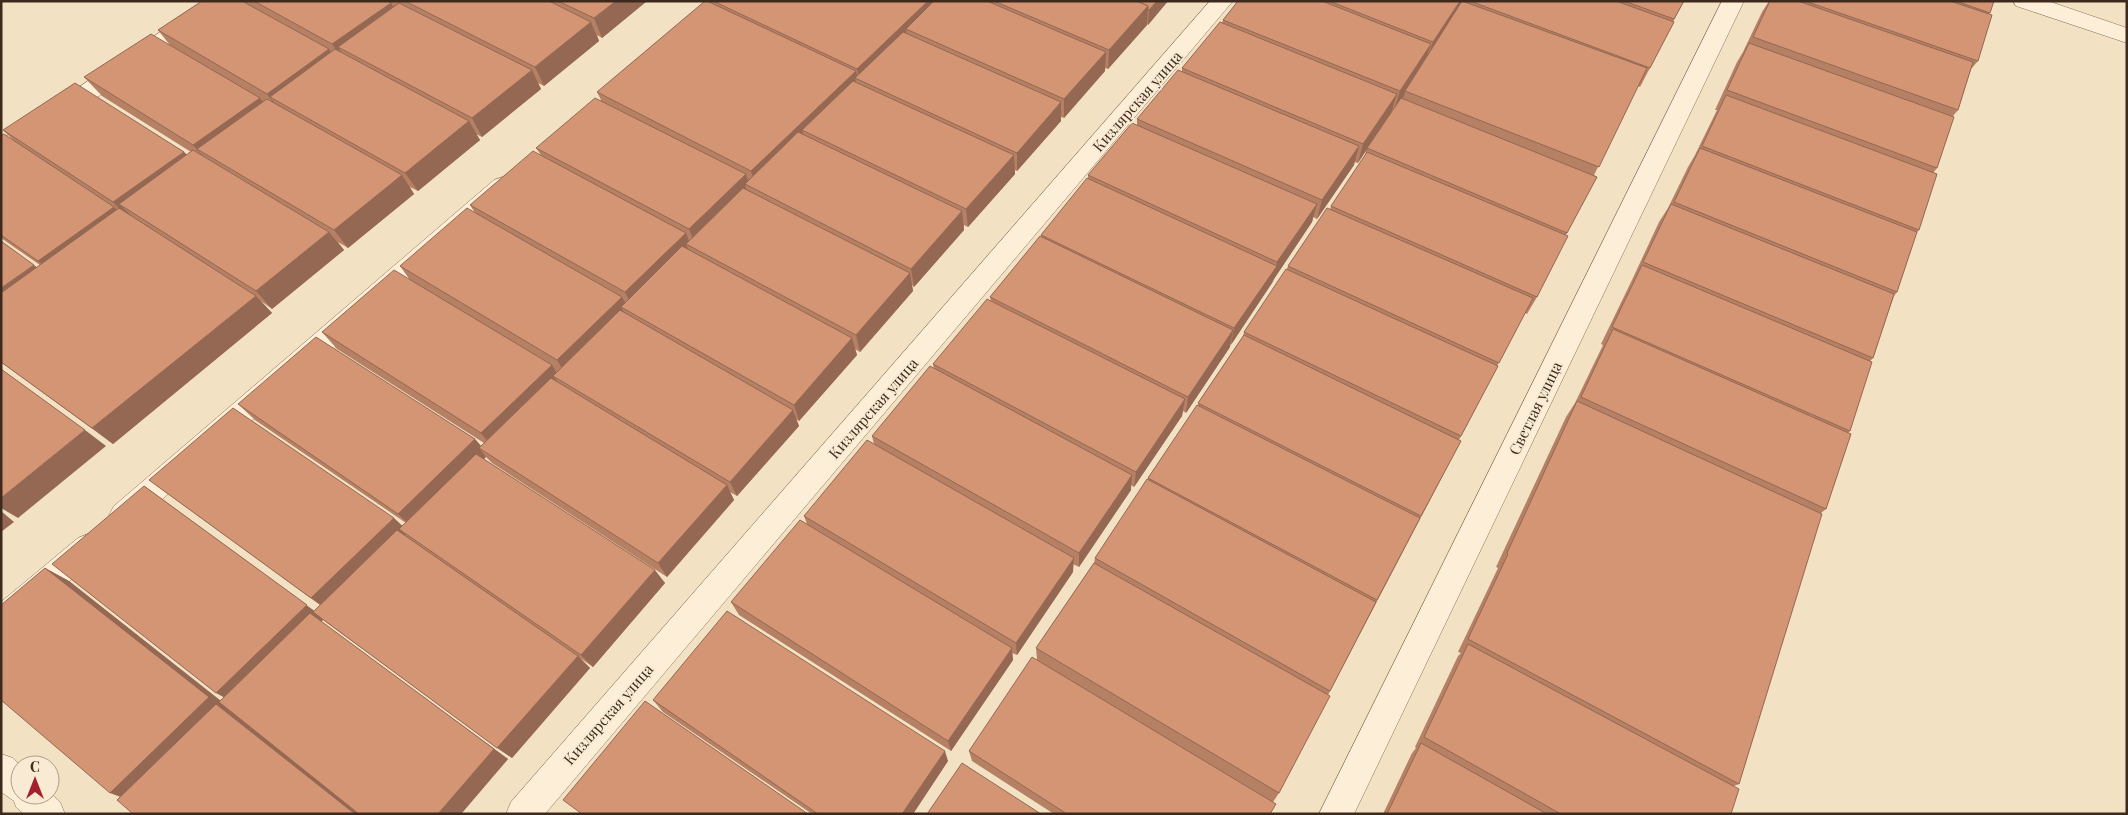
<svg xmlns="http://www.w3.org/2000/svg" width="2128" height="815" font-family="'Playfair Display',serif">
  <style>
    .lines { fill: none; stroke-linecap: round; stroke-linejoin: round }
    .street-casing { stroke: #8f7157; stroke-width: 1 }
    .street { fill: #fceed7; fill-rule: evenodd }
    .wall { fill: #b68065 }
    .shaded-wall { fill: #946852 }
    .building { fill: #d49575; stroke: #946852 }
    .labels { text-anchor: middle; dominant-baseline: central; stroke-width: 4; stroke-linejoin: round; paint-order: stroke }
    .street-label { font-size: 15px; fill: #3d2a1d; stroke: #f9ebd3 }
  </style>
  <rect width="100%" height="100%" fill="#f2e1c3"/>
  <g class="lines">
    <g class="street-casing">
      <path id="street" d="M206 1H233L230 6 9 158 1 161V140Z
        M1210 1H1233L545 814H506L511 802Z
        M1722 1H1744L1354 814H1319Z
        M2013 1H2048L2127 28V43L2016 6Z
        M503 177 512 180 515 186 512 192 134 524 124 528 114 524 109 515 114 506 494 180Z
        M88 534 98 538 103 547 98 556 12 632 1 636V602L78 538Z
        M1 754 13 758 20 765V795H50V793L60 802 65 814H24L16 807 14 801 1 792Z"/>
    </g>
    <use href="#street" class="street"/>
  </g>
  <path class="wall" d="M202 1H647L602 38 597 35 599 41 544 86 538 83 541 89 482 137 476 134 480 140 418 191 410 187 414 194 348 248 338 242 344 250 272 309 261 301 272 313 113 444 1 362 37 267 40 265 1 238V136L15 142 3 130 184 152 187 155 191 152 102 96 84 77 169 44 158 30Z
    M708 1H1168L1148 25 1147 24V25L1108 69 1105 68V71L1064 118 1061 117V121L1017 171 1015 170V174L968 227 964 225V230L914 287 912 285 913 291 860 352 855 349 857 355 799 421 796 419 799 426 737 496 730 492 734 500 667 577 492 463 486 457 484 459 665 583 593 667 580 658 590 668 512 758 323 620 321 622 508 759 461 814H133L120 797 45 568 69 581 220 701 224 697 144 486 314 611 320 605 149 480 402 526 406 523 255 420 238 404 475 439 481 446 484 443 337 349 322 332 410 280 400 266 475 213 470 205 541 155 536 148 601 100 597 92Z
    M1238 1H1684L1673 22H1674L1640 87 1638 86 1594 175 1597 177 1566 235 1537 297 1527 314 1525 313 1497 366H1498L1459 440 1461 441 1328 695 1279 793 1273 802 1270 814H1054L972 761 969 751 1037 660 1036 648 1094 563 1095 558 1148 479V478L1198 405V403L1243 336 1244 332 1287 269 1288 266 1330 209 1331 206 1365 156 1366 150 1358 163 1354 162V165L1317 219 1313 217 1312 222 1274 279 1272 283 1230 345V347L1186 413 1183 411 1182 416 1134 487 1131 485V490L1079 567 1073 564V572L1017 655 1012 653 1013 660 951 751 739 615 731 602 807 524 804 516 874 444 872 436 934 369 933 364 991 301 990 297 1041 237V235L1088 179V175L1137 125V119L1182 72V68L1222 23 1223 20Z
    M1769 1H1994L1989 14 1978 61 1971 69 1958 110 1953 116 1937 168 1933 173 1919 230 1916 234 1897 292 1894 296 1873 358 1870 361 1850 431 1848 433 1826 509 1821 513 1739 784 1734 786 1731 814H1383L1412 753 1416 748 1415 747 1458 656 1461 653 1458 652 1498 568 1496 567 1566 417 1575 403 1603 345 1601 344 1632 280 1659 222 1668 208 1688 167 1695 155 1717 110H1715L1737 62 1743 52 1762 12Z
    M653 700 948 761 913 814H812L663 712Z"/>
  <path class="shaded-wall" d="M616 1H647L602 38 594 18Z
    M928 1H952L906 29 908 46 859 79 857 69Z
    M1157 1H1168L1148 25 1149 10Z
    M1460 1H1464L1462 6 1426 61 1433 42Z
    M391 3 403 22 338 47 348 62 345 64 332 44Z
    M1148 6 1147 25 1108 69 1109 50Z
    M591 22 599 41 544 86 535 67Z
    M1431 44 1425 63 1405 91 1404 96 1394 110 1400 91Z
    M329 49 342 69 270 97 282 112 281 113 267 94Z
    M1106 52 1105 71 1064 118V99Z
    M532 70 541 89 482 137 472 118Z
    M856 71 858 79 855 78 859 96 802 130 807 147 757 190 751 171Z
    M1397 94 1391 113 1358 163 1363 144Z
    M260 98 274 117 197 149 210 164H209L193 145Z
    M1061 102V121L1017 171V153Z
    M469 121 480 140 418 191 405 173Z
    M1359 146 1354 165 1317 219 1322 200Z
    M184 152 201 170 119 204 134 218 131 221 113 202Z
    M1014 155 1015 174 968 227 966 209Z
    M746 174 750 187 745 184 748 196 696 247 689 229Z
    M402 175 414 194 348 248 334 230Z
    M1317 204 1312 222 1274 279 1272 283 1231 345 1234 328 1276 267 1277 262Z
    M114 207 132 225 58 278 38 261Z
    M962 211 964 230 914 287 911 269Z
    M329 232 344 250 272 309 256 291Z
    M686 233 691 247 686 244 690 254 634 310 625 292Z
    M34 265 55 282 1 321V288Z
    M910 273 913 291 860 352 856 335Z
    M256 296 272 313 113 444 92 428Z
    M622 297 630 312 621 307 627 318 567 377 557 360Z
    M1233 330 1230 347 1186 413 1188 397Z
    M852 338 857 355 799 421 794 405Z
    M552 365 562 381 553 376 559 384 494 449 481 433Z
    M1185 399 1182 416 1134 487 1136 472Z
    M793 410 799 426 737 496 730 482Z
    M85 430 106 446 18 518 1 508V498Z
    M475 439 486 452 479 448 486 457 413 528 398 514Z
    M1132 475 1131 490 1079 567V553Z
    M727 485 734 500 667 577 658 563Z
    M144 486 324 618 321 622 508 759 461 814H438L216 693Z
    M1 511 14 522 1 532Z
    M394 518 409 532 399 529 406 535 329 611 311 598Z
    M1074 558 1073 572 1017 655 1016 643Z
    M45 568 69 581 230 708 228 710 237 715 362 814 134 802 110 793Z
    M655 570 665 583 593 667 581 655Z
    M1012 648 1013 660 951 751 948 741Z
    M578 656 590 668 512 758 497 748Z
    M945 751 948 761 913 814H902Z"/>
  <path class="building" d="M202 1H242L329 49 267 94 158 30Z
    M254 1H388L391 3 332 44Z
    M405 1H549L591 22 535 67Z
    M558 1H616L594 18Z
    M705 1H707L856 71 751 171 597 92Z
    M713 1H928L857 69Z
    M934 1H987L1106 52 1064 99 906 29Z
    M994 1H1137L1148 6 1109 50Z
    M1137 1H1157L1149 10H1148V6Z
    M1238 1H1322L1431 44 1400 91 1223 20Z
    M1329 1H1460L1433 42Z
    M1462 1 1647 68 1599 167 1405 91Z
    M1470 1H1616L1674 22 1650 68Z
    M1624 1H1684L1674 19Z
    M1770 1H1798L1973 62 1958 110 1753 37Z
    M1805 1H1950L1992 15 1978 61Z
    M1956 1H1994L1990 13Z
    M399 3 532 70 472 118 338 47Z
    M1220 22 1397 94 1363 144 1182 68Z
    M903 32 1061 102 1017 153 855 78Z
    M151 34 260 98 193 145 84 77Z
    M1749 43 1954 117 1937 168 1727 90Z
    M335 49 469 121 405 173 270 97Z
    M1178 70 1359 146 1322 200 1137 119Z
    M853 81 1014 155 966 209 802 130Z
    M75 83 184 152 113 202 3 130Z
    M1726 95 1937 174 1919 230 1702 146Z
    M595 98 746 174 689 229 536 148Z
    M1401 98 1597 177 1567 233 1367 148Z
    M267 99 402 175 334 230 197 149Z
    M1132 123 1317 204 1277 262 1088 175Z
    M798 132 962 211 911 269 745 184Z
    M4 134 114 207 38 261 1 235V136Z
    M1700 148 1917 232 1897 292 1674 202Z
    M193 150 329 232 256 291 119 204Z
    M533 151 686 233 625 292 470 205Z
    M1367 152 1568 236 1537 297 1331 206Z
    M1087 178 1277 266 1234 328 1041 235Z
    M743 188 910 273 856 335 686 244Z
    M1671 204 1894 294 1873 358 1643 262Z
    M119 208 256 296 92 428 1 362V293Z
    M467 208 622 297 557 360 400 266Z
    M1327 208 1533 298 1499 363 1288 266Z
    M1040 236 1233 330 1188 397 990 297Z
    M1 241 34 265 1 288Z
    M682 246 852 338 794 405 621 307Z
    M1642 265 1872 362 1850 431 1612 327Z
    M1286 269 1498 366 1461 436 1244 332Z
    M394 270 552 365 481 433 322 332Z
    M987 299 1185 399 1136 472 933 364Z
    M620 310 793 410 730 482 553 376Z
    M1613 329 1851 434 1826 509 1581 397Z
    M1244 335 1461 441 1421 516 1198 403Z
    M316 337 475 439 398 514 238 404Z
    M930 366 1132 475 1079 553 872 436Z
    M1 369 85 430 1 498Z
    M551 378 727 485 658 563 479 448Z
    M1577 401 1822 514 1739 784 1468 639 1508 554 1507 553Z
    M1197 405 1420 518 1377 600 1148 478Z
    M233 408 394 518 311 598 149 480Z
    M867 440 1074 558 1016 643 804 516Z
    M476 454 655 570 581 655 399 529Z
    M1147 479 1376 602 1330 691 1095 558Z
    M144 486 307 605 216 693 52 564Z
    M800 520 1012 648 948 741 731 602Z
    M397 530 578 656 497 748 313 612Z
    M1094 563 1330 696 1279 793 1036 648Z
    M45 568 209 697 110 793 1 700V605Z
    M727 611 945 751 902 814H818L653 700Z
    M310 613 494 749 438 814H359L219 702Z
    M1468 644 1739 789 1731 814H1561L1424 737Z
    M1032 657 1276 804 1270 814H1067L969 751Z
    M645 701 808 814H582L563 800Z
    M216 704 355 814H133L117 800Z
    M1421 743 1547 814H1387Z
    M962 763 1041 814H927Z"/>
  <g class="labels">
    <g class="street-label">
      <text transform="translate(1137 101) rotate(-49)">Кизлярская улица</text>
      <text transform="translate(873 408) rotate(-49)">Кизлярская улица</text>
      <text transform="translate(1535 408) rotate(-64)">Светлая улица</text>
      <text transform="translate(608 714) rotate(-49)">Кизлярская улица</text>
    </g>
  </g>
  <rect width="2128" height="815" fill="none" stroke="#3d2a1d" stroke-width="5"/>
  <g transform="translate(35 780)"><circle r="24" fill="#f9ebd3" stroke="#ae9e8a"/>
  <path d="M0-4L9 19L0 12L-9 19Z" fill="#a4212c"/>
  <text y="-8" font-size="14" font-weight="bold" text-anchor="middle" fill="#3d2a1d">С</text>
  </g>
</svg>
